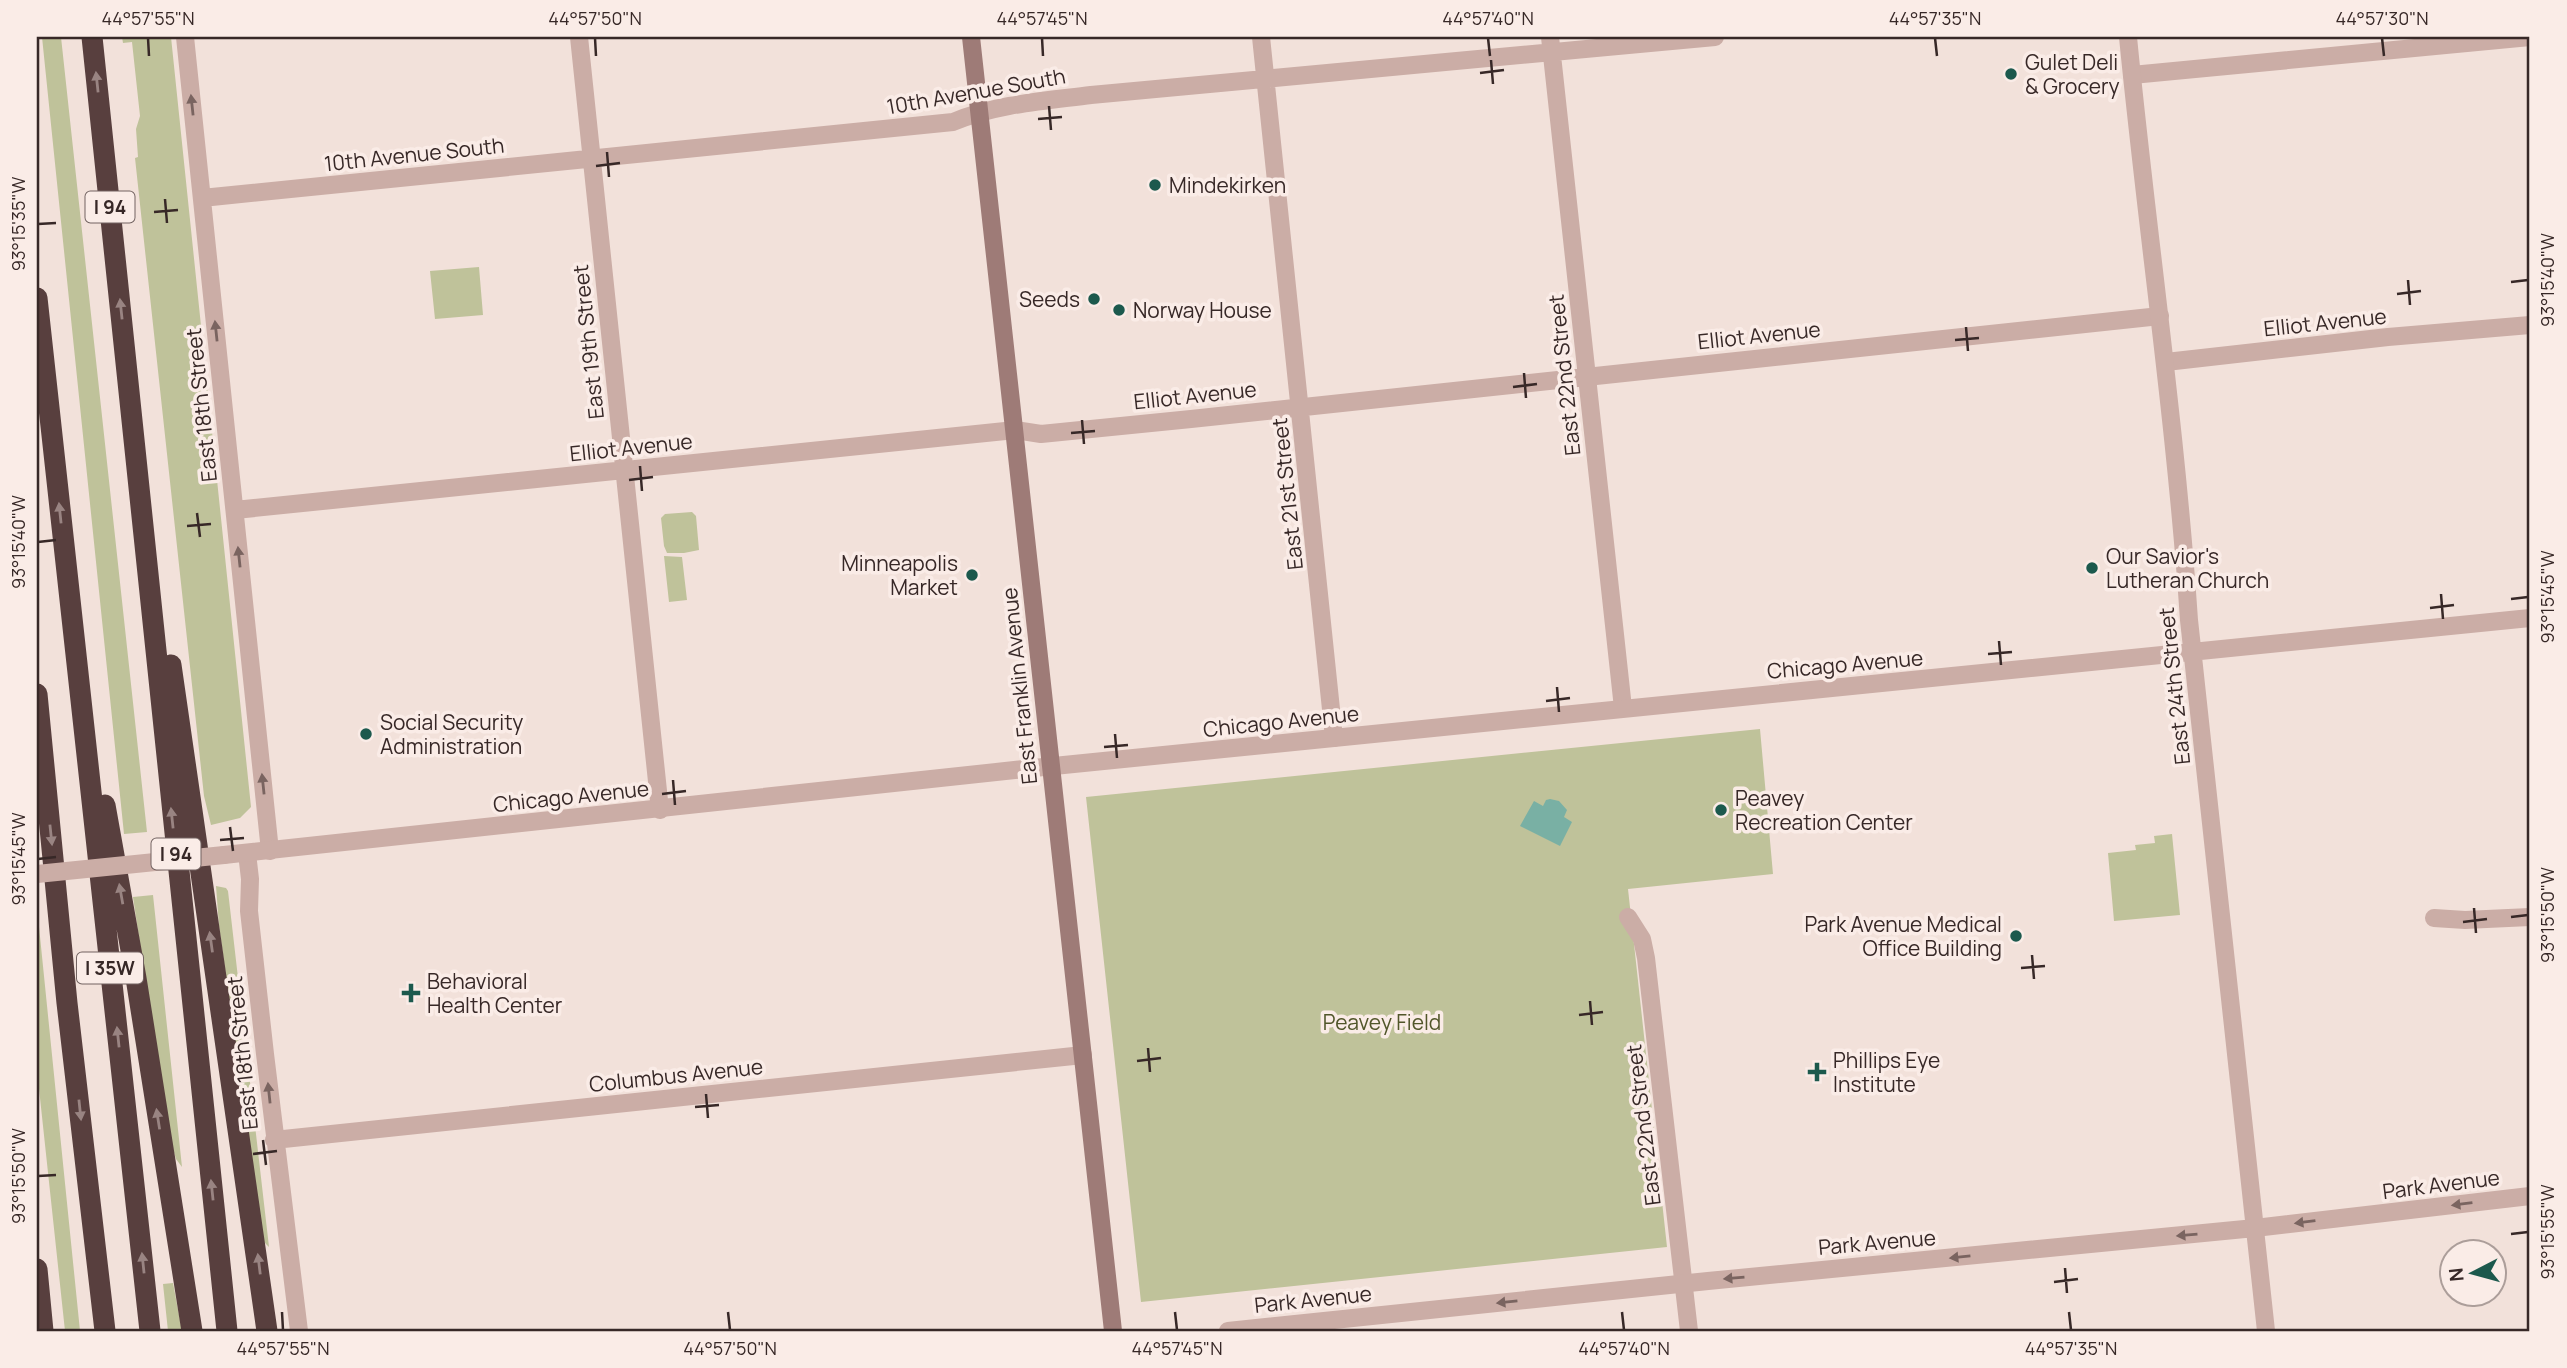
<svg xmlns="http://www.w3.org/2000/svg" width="2567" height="1368" font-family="Manrope,sans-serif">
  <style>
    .green { fill: #bfc29a }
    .water { fill: #79b0a4 }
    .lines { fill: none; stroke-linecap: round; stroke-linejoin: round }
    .minor { stroke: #cbada6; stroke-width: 18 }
    .tertiary { stroke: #cbada6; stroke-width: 18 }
    .secondary { stroke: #9e7b77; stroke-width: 18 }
    .motorway { stroke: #583f3e; stroke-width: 21 }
    .tertiary-bridge { stroke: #cbada6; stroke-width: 18 }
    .oneway { fill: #998482 }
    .oneway2 { fill: #7a6460 }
    .ticks { fill: none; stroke: #372827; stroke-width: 2.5 }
    .poi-dot { fill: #1c594d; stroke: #faece7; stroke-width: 2.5 }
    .labels { text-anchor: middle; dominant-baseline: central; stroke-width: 7; stroke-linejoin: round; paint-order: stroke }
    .shield { fill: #faece7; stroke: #726361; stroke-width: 2 }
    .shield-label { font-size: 19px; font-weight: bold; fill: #372827 }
    .poi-label { font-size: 21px; fill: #372827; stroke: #faece7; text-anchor: start }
    .street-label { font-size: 21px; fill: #372827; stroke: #faece7 }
    .park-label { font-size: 21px; fill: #51562a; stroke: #faece7 }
    .neatline { fill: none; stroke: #372827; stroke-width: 2.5 }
    .ticks-label { font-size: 18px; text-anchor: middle; fill: #372827 }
  </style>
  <rect width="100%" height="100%" fill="#f2e1da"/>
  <path class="green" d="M42 37H61L147 832 124 834Z
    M122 37H171L251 807 240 818 211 825 204 796 135 158 138 157 136 129 140 116 132 42 123 43Z
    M479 267 483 315 435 319 430 271Z
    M692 512 696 516 699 550 684 553H667L664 546 661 518 665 514Z
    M664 556 682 557 687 600 669 602Z
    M1760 729 1773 874 1628 889 1667 1247 1141 1302 1086 797Z
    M2172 834 2180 915 2114 921 2108 853 2136 850 2135 845 2155 843 2154 836Z
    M216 886 226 888 228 891 269 1247 263 1241 219 926Z
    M153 895 182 1167 176 1159 168 1133 133 897Z
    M37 907 80 1331H65L37 1070Z
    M173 1283 182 1331H168L163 1284Z"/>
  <path class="water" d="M1550 799 1559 801 1567 810 1564 817 1572 822 1560 846 1520 826 1534 801 1543 806 1546 800Z"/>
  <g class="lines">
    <path class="minor" d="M185 37 270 851
      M579 37 660 810
      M1261 37 1334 738
      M1550 37 1623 708
      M2132 75 2530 37
      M202 198 953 122C997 104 1044 101 1091 95L1715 37
      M2166 362 2388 337 2530 325
      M235 510 1015 430 1041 434 1191 419 2160 316
      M247 853 250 879 249 911 265 1054 299 1331
      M1628 917 1642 939 1646 958 1689 1331
      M2434 918 2465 920 2530 917
      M274 1140 1083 1055"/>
    <path class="tertiary" d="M2128 37C2147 232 2176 425 2189 620L2266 1331
      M224 855 1024 769 2530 618
      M1228 1331 1708 1281 2255 1228 2530 1196"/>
    <path class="secondary" d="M971 37 1113 1331"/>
    <path class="motorway" d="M92 37 227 1331
      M37 298 150 1331
      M171 665 267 1331
      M37 694 67 1003 105 1331
      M105 805 136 978 192 1331
      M37 1269 43 1331"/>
    <path class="tertiary-bridge" d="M37 874 224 855"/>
  </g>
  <defs><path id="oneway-solid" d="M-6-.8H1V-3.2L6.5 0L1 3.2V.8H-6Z" transform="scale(1.75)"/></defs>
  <g class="oneway">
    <use href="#oneway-solid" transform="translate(97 82) rotate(-96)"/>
    <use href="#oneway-solid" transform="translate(121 309) rotate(-96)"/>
    <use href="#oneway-solid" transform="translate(60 513) rotate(-96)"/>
    <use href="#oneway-solid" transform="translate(172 818) rotate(-96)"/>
    <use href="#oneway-solid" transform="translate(51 835) rotate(84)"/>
    <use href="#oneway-solid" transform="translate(121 894) rotate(-100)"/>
    <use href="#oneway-solid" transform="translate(211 942) rotate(-98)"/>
    <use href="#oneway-solid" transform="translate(118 1037) rotate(-96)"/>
    <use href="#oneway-solid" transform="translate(80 1110) rotate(84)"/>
    <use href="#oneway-solid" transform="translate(158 1119) rotate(-99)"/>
    <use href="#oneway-solid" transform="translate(212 1190) rotate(-96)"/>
    <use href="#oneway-solid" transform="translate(143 1263) rotate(-96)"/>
    <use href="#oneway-solid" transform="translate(259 1264) rotate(-97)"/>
  </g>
  <g class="oneway2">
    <use href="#oneway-solid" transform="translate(192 105) rotate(-96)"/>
    <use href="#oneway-solid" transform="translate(216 331) rotate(-96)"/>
    <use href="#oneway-solid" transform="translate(239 557) rotate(-96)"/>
    <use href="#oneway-solid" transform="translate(263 784) rotate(-96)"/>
    <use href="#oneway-solid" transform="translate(269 1093) rotate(-96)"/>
    <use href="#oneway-solid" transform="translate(2462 1204) rotate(173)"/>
    <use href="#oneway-solid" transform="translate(2305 1222) rotate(173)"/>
    <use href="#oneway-solid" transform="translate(2187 1235) rotate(175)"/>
    <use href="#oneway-solid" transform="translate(1960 1257) rotate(174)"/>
    <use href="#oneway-solid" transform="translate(1734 1278) rotate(175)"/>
    <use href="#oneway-solid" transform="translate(1507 1302) rotate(174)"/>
  </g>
  <path class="ticks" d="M148 38 149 56M595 38 596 56M1042 38 1043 56M1488 38 1490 56M1935 38 1937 56M2382 38 2384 56M1491 60 1493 84M1480 73 1504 70M1049 106 1051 130M1038 119 1062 117M607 152 609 177M596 166 620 163M165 199 167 223M154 212 178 210M38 224 56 223M2408 280 2410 305M2511 282 2528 280M2397 294 2421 291M1966 327 1968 351M1955 340 1979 338M1524 373 1526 398M1513 387 1537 384M1082 420 1084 444M1071 433 1095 431M640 466 642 491M629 480 653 477M197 513 200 537M187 526 211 524M38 542 56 540M2441 594 2443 619M2511 599 2528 597M2430 608 2454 605M1999 641 2001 665M1988 654 2012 652M1557 687 1559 712M1546 701 1570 698M1115 734 1117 758M1104 747 1128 745M673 780 675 805M662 794 686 791M230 827 233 851M220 840 244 838M38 859 56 857M2474 908 2476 933M2511 917 2528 915M2463 922 2487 919M2032 955 2034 979M2021 968 2045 966M1590 1001 1592 1025M1579 1015 1603 1012M1148 1048 1150 1072M1137 1061 1161 1058M706 1094 708 1118M695 1107 719 1105M263 1140 266 1165M253 1154 277 1151M38 1176 56 1175M2511 1234 2528 1232M2065 1268 2067 1293M2054 1282 2078 1279M282 1312 283 1330M728 1312 730 1330M1175 1312 1177 1330M1622 1312 1624 1330M2069 1312 2071 1330"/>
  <g class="poi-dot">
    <circle cx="2011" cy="74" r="7"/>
    <circle cx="1155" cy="185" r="7"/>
    <circle cx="1094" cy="299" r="7"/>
    <circle cx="1119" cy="310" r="7"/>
    <circle cx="2092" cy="568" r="7"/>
    <circle cx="972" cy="575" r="7"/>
    <circle cx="366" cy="734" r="7"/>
    <circle cx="1721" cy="810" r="7"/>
    <circle cx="2016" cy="936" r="7"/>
    <path d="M407.5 982.5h7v7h7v7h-7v7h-7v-7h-7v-7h7z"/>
    <path d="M1813.5 1061.5h7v7h7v7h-7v7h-7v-7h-7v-7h7z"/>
  </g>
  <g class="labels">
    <g class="shield">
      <rect x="85.5" y="191.5" width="49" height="31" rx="5"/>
      <rect x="151.5" y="838.5" width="49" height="31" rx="5"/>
      <rect x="77" y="952.5" width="66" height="31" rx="5"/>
    </g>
    <g class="shield-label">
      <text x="110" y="207">I 94</text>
      <text x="176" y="854">I 94</text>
      <text x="110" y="968">I 35W</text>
    </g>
    <g class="poi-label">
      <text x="2025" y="62">Gulet Deli<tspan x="2025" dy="24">&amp; Grocery</tspan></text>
      <text x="1169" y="185">Mindekirken</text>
      <text x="1080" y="299" text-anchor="end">Seeds</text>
      <text x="1133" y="310">Norway House</text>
      <text x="2106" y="556">Our Savior's<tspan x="2106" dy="24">Lutheran Church</tspan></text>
      <text x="958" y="563" text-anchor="end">Minneapolis<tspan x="958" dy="24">Market</tspan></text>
      <text x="380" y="722">Social Security<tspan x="380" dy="24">Administration</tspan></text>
      <text x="1735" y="798">Peavey<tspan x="1735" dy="24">Recreation Center</tspan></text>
      <text x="2002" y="924" text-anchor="end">Park Avenue Medical<tspan x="2002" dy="24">Office Building</tspan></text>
      <text x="427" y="981">Behavioral<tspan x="427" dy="24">Health Center</tspan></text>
      <text x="1833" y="1060">Phillips Eye<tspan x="1833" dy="24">Institute</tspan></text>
    </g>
    <g class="street-label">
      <text transform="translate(976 91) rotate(-10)">10th Avenue South</text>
      <text transform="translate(414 154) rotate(-6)">10th Avenue South</text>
      <text transform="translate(2325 322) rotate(-6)">Elliot Avenue</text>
      <text transform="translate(1759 335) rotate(-6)">Elliot Avenue</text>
      <text transform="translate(588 342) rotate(-96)">East 19th Street</text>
      <text transform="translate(1564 375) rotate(-96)">East 22nd Street</text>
      <text transform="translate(1195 395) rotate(-6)">Elliot Avenue</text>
      <text transform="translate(201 405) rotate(-96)">East 18th Street</text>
      <text transform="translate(631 447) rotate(-6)">Elliot Avenue</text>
      <text transform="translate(1287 494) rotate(-96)">East 21st Street</text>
      <text transform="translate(1845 664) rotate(-5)">Chicago Avenue</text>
      <text transform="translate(1019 686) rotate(-96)">East Franklin Avenue</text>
      <text transform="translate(2174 686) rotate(-96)">East 24th Street</text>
      <text transform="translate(1281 721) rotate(-6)">Chicago Avenue</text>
      <text transform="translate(571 796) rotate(-6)">Chicago Avenue</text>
      <text transform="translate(242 1053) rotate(-96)">East 18th Street</text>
      <text transform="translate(676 1075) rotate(-6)">Columbus Avenue</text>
      <text transform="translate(1643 1125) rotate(-97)">East 22nd Street</text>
      <text transform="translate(2441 1184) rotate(-7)">Park Avenue</text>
      <text transform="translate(1877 1242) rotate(-5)">Park Avenue</text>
      <text transform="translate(1313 1299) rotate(-6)">Park Avenue</text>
    </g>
    <g class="park-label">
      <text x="1382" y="1022">Peavey Field</text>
    </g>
  </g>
  <rect width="2567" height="1368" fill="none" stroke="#faece7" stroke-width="77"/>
  <g transform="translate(2473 1273) rotate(264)"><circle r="33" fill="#faece7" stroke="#ac9e9a" stroke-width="2"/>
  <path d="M0-5L12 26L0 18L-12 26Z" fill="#1c594d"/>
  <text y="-10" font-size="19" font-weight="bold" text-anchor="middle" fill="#372827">N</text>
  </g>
  <rect x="38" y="38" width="2490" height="1292" class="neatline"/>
  <g class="ticks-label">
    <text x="148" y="25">44°57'55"N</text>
    <text x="595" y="25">44°57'50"N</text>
    <text x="1042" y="25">44°57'45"N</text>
    <text x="1488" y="25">44°57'40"N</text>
    <text x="1935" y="25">44°57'35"N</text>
    <text x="2382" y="25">44°57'30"N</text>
    <text transform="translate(19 224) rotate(-90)" y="6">93°15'35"W</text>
    <text transform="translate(2548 280) rotate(-90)" y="6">93°15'40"W</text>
    <text transform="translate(19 542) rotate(-90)" y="6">93°15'40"W</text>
    <text transform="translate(2548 597) rotate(-90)" y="6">93°15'45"W</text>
    <text transform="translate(19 859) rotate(-90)" y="6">93°15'45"W</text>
    <text transform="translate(2548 915) rotate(-90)" y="6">93°15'50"W</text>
    <text transform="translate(19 1176) rotate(-90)" y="6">93°15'50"W</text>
    <text transform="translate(2548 1232) rotate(-90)" y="6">93°15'55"W</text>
    <text x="283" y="1355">44°57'55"N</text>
    <text x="730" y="1355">44°57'50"N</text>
    <text x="1177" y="1355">44°57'45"N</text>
    <text x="1624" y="1355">44°57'40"N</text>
    <text x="2071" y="1355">44°57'35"N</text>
  </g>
</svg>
